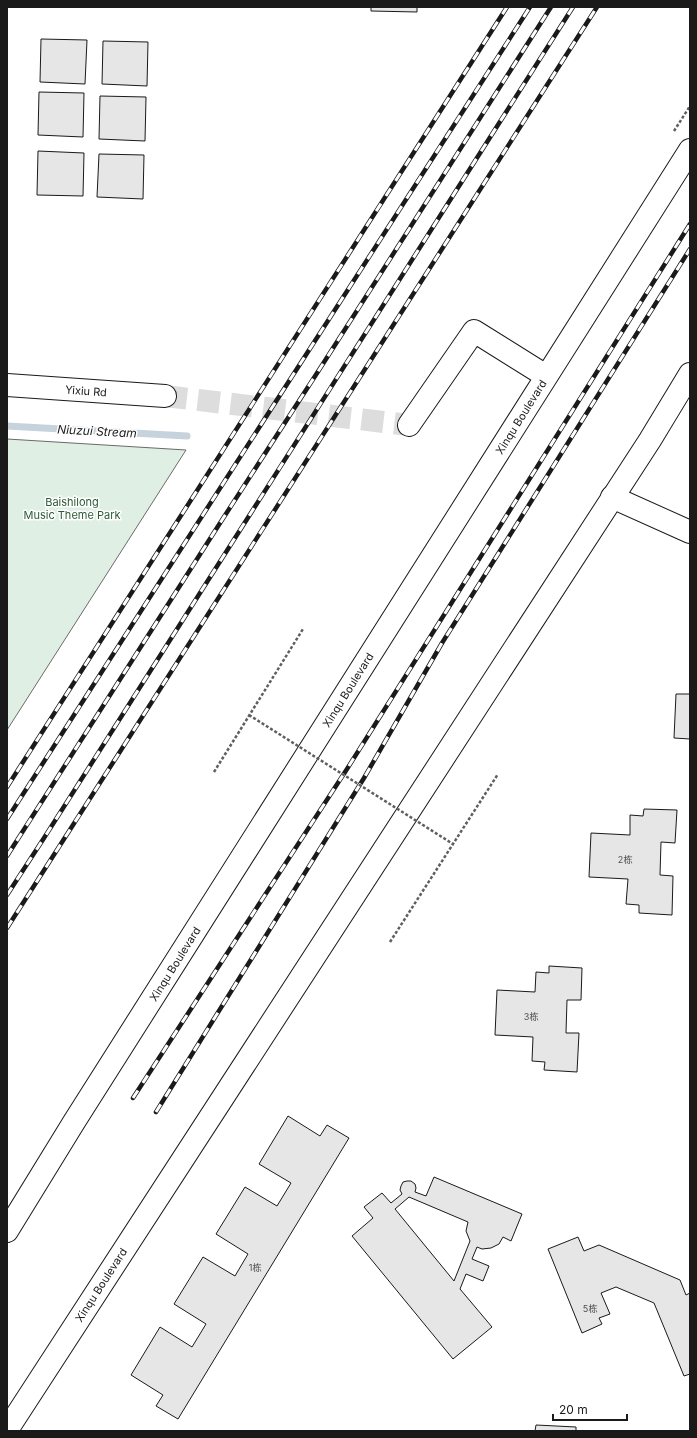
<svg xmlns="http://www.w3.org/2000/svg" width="697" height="1438" font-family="Inter,'Noto Sans SC',sans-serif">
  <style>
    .green { fill: #e0efe3; stroke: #6a6a6a }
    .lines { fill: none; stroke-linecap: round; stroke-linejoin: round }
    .stream { stroke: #c6d2dc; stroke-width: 7 }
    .building { fill: #e6e6e6; stroke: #1a1a1a; fill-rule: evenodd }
    .minor-tunnel { stroke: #ddd; stroke-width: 22; stroke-dasharray: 22 11; stroke-linecap: butt }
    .minor-casing { stroke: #1a1a1a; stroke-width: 24 }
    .tertiary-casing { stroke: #1a1a1a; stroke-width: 24 }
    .primary-casing { stroke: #1a1a1a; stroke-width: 24 }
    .path { stroke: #5f5f5f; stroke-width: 2.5; stroke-dasharray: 3 2; stroke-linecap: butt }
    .minor { stroke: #fff; stroke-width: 22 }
    .tertiary { stroke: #fff; stroke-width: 22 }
    .primary { stroke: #fff; stroke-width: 22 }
    .rail-casing { stroke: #1a1a1a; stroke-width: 4.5 }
    .rail { stroke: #fff; stroke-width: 3; stroke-dasharray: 9; stroke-linecap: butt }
    .path-bridge { stroke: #5f5f5f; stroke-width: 2.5; stroke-dasharray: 3 2; stroke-linecap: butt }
    .labels { text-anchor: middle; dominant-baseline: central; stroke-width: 3; stroke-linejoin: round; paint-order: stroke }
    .number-label { font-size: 9px; fill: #4d4d4d }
    .street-label { font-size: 11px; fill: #1a1a1a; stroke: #fff }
    .park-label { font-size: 11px; fill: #2b5a34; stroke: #fff }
    .water-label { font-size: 12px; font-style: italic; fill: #1a1a1a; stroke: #fff }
  </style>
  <rect width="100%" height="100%" fill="#fff"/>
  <path class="green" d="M7 439 186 450 7 730Z"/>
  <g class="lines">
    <path class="stream" d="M7 426 187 436"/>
  </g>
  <path class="building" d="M371 7H417V12L371 11Z
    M41 39 87 40 85 84 40 82Z
    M103 41 148 42 147 86 102 84Z
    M39 92 84 93 83 137 38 135Z
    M100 96 146 97 145 141 99 139Z
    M38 151 84 153 83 196 37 195Z
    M99 154 144 155 143 199 97 197Z
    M676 694H690V739L674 738Z
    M644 809 677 810 675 843 661 842 660 875 673 876 672 915 639 913V905L626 904 628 879 589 877 591 833 630 835V815L643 816Z
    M549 966 582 968 581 1000H567L566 1033H579L577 1072 544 1070 545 1062 532 1061 533 1037 495 1035 497 990 535 992 536 972 549 973Z
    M288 1116 320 1136 327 1125 349 1138 178 1419 156 1406 163 1395 131 1375 160 1327 192 1347 206 1324 174 1304 203 1257 235 1276 248 1254 216 1234 245 1187 277 1206 291 1183 259 1164Z
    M434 1177 522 1214 511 1241 503 1237 499 1244 491 1248 482 1249 477 1247 472 1259 489 1266 483 1281 466 1274 460 1289 492 1327 453 1359 352 1236 373 1218 364 1207 382 1193 391 1203 402 1194 400 1190 401 1186 403 1182 407 1181H411L415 1184 416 1188 415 1192 426 1196ZM409 1197 468 1222 466 1231 470 1241 454 1281 395 1209Z
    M578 1237 584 1251 599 1245 680 1280 686 1295 690 1293V1374L684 1376 654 1303 616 1287 601 1293 610 1314 599 1318 602 1324 582 1333 548 1249Z
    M536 1425 576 1427V1431H535Z"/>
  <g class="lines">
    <path class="minor-tunnel" d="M165 396 409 425"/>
    <g class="minor-casing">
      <path id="minor" d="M7 385 165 396
        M409 425 474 331 546 376"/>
    </g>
    <g class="tertiary-casing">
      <path id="tertiary" d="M612 497 690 532"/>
    </g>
    <g class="primary-casing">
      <path id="primary" d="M7 1231 74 1122 690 150
        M7 1430 650 440 690 374"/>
    </g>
    <path class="path" d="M674 131 690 106
      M214 772 303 629
      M390 942 498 774"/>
    <use href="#minor" class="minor"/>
    <use href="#tertiary" class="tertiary"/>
    <use href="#primary" class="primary"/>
    <g class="rail-casing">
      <path id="rail" d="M7 787 507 7
        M7 819 530 7
        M7 856 222 520 319 370 551 7
        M7 895 44 838 573 7
        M7 928 597 7
        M133 1098 347 769 690 224
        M156 1112 364 778 442 643 690 249"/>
    </g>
    <use href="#rail" class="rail"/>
    <path class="path-bridge" d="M249 715 453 844"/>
  </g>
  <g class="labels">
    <g class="number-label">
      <text x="625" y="859">2栋</text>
      <text x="531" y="1016">3栋</text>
      <text x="255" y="1267">1栋</text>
      <text x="590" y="1308">5栋</text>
    </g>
    <g class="street-label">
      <text transform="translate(86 391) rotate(4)">Yixiu Rd</text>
      <text transform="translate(521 417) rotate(-58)">Xinqu Boulevard</text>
      <text transform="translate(348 690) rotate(-58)">Xinqu Boulevard</text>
      <text transform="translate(175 964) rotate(-58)">Xinqu Boulevard</text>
      <text transform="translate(101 1285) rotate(-57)">Xinqu Boulevard</text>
    </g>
    <g class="park-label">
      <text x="72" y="502">Baishilong<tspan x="72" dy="13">Music Theme Park</tspan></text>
    </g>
    <g class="water-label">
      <text transform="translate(97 431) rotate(3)">Niuzui Stream</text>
    </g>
  </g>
  <rect width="697" height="1438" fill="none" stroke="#1a1a1a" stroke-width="16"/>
  <path d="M553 1414v6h74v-6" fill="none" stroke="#1a1a1a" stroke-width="2"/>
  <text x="559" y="1414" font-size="12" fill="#1a1a1a" stroke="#ffffff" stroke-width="3" paint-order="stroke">20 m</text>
</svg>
